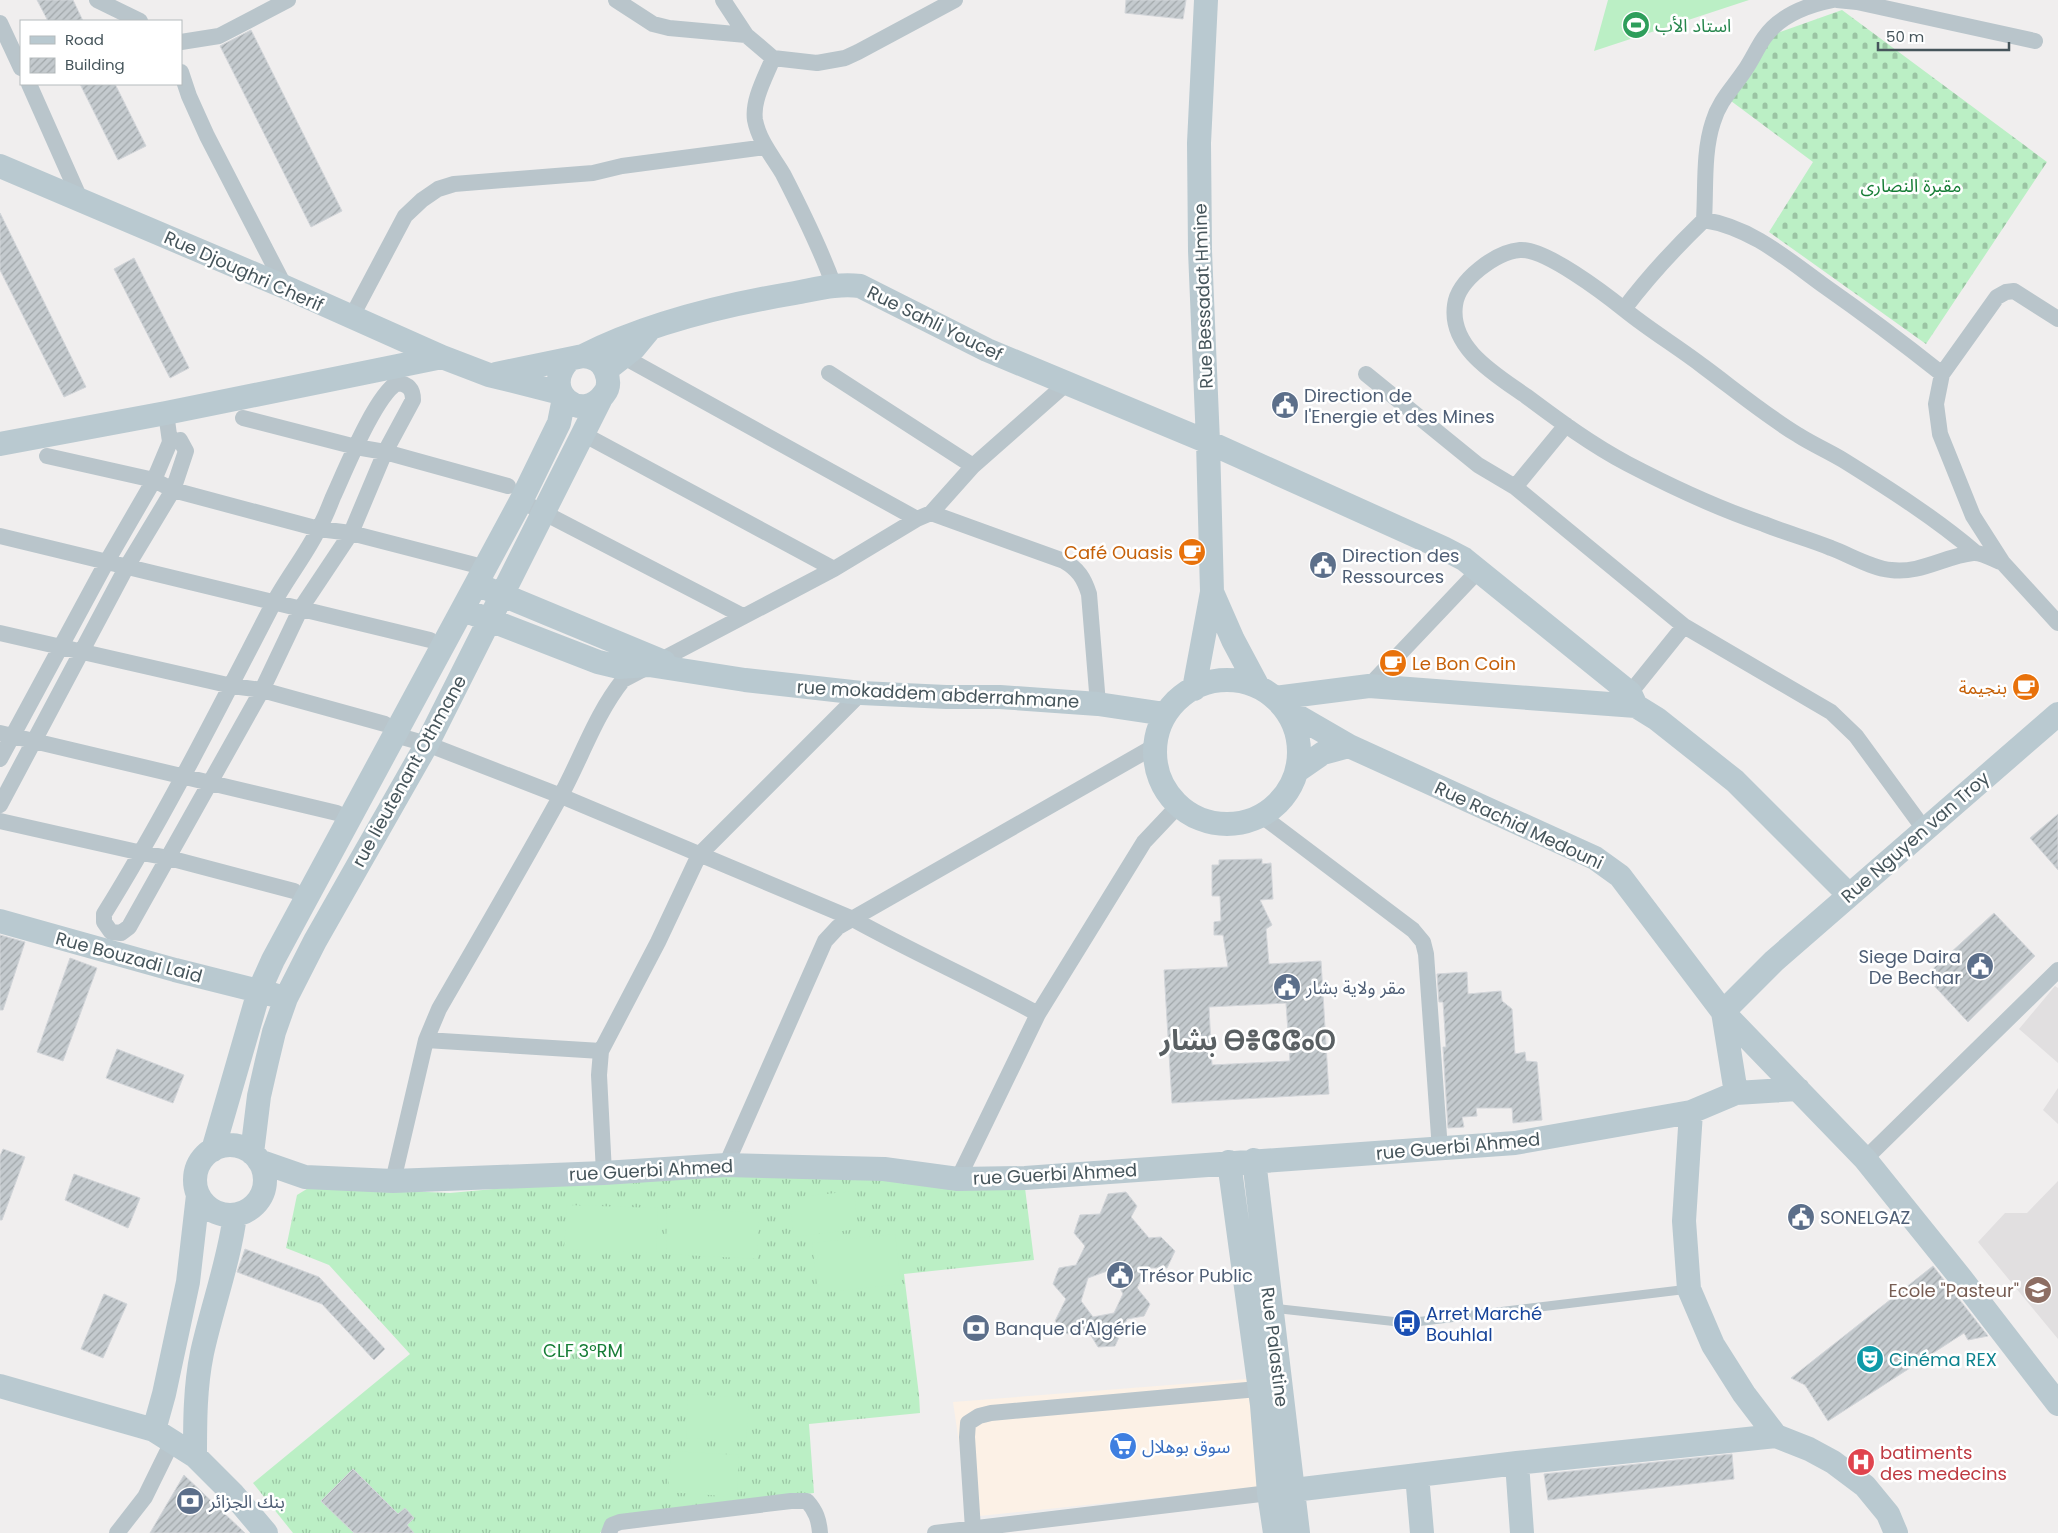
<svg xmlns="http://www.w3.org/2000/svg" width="2058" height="1533" font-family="Poppins,'Noto Sans Arabic','Noto Sans Tifinagh',sans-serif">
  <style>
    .commercial { fill: #fcf1e6 }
    .education { fill: #e1dfe0 }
    .grass { fill: url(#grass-tufts) }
    .cemetery { fill: url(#cemetery-stones) }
    .garden { fill: #bbefc5 }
    .building { fill: url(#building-hatch); stroke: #d2d5d9; fill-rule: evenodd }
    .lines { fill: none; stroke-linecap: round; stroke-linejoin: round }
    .lane { stroke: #b9c5cb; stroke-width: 9 }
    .street { stroke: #b9c5cb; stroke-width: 16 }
    .secondary { stroke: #b9c9d0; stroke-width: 24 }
    .labels { text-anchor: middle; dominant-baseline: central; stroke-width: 5; stroke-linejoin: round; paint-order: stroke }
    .leisure-label { font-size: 18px; fill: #27864d; stroke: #fff; text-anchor: start }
    .park-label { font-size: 18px; fill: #167d36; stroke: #fff }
    .street-label { font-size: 18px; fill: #46555b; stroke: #fff }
    .service-label { font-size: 18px; fill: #4e5e75; stroke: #fff; text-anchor: start }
    .food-label { font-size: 18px; fill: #c56008; stroke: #fff; text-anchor: end }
    .education-label { font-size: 18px; fill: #785e54; stroke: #fff; text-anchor: end }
    .transit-label { font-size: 18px; fill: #164399; stroke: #fff; text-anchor: start }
    .culture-label { font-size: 18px; fill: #0d838f; stroke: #fff; text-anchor: start }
    .shop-label { font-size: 18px; fill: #366cbe; stroke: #fff; text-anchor: start }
    .health-label { font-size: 18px; fill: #be3a42; stroke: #fff; text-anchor: start }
    .town-label { font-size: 28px; font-weight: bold; fill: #5a6063; stroke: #fff }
  </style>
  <defs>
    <pattern id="grass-tufts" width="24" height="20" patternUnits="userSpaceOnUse" patternTransform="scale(1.25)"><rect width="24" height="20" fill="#bbefc5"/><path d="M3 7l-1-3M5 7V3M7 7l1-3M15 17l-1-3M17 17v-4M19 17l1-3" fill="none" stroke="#9ac4a3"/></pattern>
    <pattern id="cemetery-stones" width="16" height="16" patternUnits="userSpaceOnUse" patternTransform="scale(1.25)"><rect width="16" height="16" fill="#bbefc5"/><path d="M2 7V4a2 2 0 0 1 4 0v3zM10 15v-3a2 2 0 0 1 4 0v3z" fill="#9ac4a3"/></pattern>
    <pattern id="building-hatch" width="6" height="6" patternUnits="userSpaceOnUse" patternTransform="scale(1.25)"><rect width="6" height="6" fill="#c4cace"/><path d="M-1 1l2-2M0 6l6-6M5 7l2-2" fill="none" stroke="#a1a7aa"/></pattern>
  </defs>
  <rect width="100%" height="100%" fill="#f0eeee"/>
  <path class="commercial" d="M1247 1379 1262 1487 970 1517 953 1402Z"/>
  <path class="education" d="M2055 986 2058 988V1063L2019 1029Z
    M2058 1088V1124L2043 1110Z
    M2058 1181V1339L1978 1242 2005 1213H2027Z"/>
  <path class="grass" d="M800 1172 1025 1188 1034 1260 904 1274 919 1395 920 1413 809 1424 814 1493 613 1517 600 1533H293L253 1483 410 1354 329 1265 286 1248 297 1195 310 1187 450 1193 664 1173Z"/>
  <path class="cemetery" d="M1842 10 2047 162 1926 344 1769 232 1813 162 1731 101 1772 35Z"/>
  <path class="garden" d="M1608 0H1749L1594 51Z
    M854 1191 858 1229 794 1237 789 1198Z
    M567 1205 658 1208 656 1253 564 1249Z
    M667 1208 759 1213 757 1259 666 1254Z
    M895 1234 901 1284 818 1293 812 1243Z
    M688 1394 749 1398 746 1442 686 1438Z
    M671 1451 739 1455 737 1497 668 1492Z"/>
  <path class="building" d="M37 0H73L83 21H48Z
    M1126 0H1186L1183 19 1125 13Z
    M251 30 342 211 311 227 220 46Z
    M80 84H115L146 146 118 160Z
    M0 213 86 387 64 397 0 270Z
    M134 258 189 368 170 378 114 269Z
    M2058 814V870L2030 838Z
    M1262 859V864L1271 863 1273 899 1260 900 1272 925 1266 929 1269 964 1321 961 1329 1094 1172 1103 1164 970 1228 967 1223 935H1214V922L1221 921 1220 896H1212V865H1219V860ZM1286 1003 1290 1061 1212 1065 1209 1007Z
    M1994 913 2035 956 1968 1022 1925 976Z
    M0 935 25 942 3 1010H0Z
    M70 958 97 968 63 1061 37 1052Z
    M1467 972 1468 994 1501 991 1502 1001 1512 1009 1515 1054 1525 1052 1526 1061 1537 1062 1542 1120 1513 1123 1512 1108H1476L1477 1116 1462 1117 1464 1127 1448 1128 1443 1047H1446L1443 1002H1439L1437 974Z
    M117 1049 184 1075 173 1103 106 1078Z
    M3 1149 25 1157 2 1220H0V1156Z
    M74 1174 140 1198 128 1228 65 1200Z
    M1126 1192 1137 1206 1131 1217 1149 1238 1161 1237 1175 1251 1167 1268H1147L1137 1288 1150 1304 1144 1316 1127 1319 1115 1346 1098 1347 1087 1329 1067 1334 1055 1321 1066 1299 1053 1284 1059 1268 1076 1265 1085 1246 1074 1233 1080 1215 1100 1214 1108 1194ZM1110 1270 1123 1294 1114 1313 1093 1317 1081 1301 1088 1278Z
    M245 1249 319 1277 385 1349 374 1360 322 1304 237 1272Z
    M1933 1266 1988 1336 1968 1340 1964 1333 1828 1421 1805 1385 1791 1378Z
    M104 1294 127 1304 103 1358 81 1349Z
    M1732 1454 1734 1479 1548 1500 1544 1474Z
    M353 1469 398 1514 405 1508 414 1518 407 1525 414 1533H354L321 1501Z
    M184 1475 245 1533H150Z"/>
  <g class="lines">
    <path class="lane" d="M1272 1308 1407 1323 1689 1289"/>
    <path class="street" d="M97 0 140 21
      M616 0 653 24 669 28 746 35
      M723 0 746 35 773 58 817 63 845 58 858 52 955 0
      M1837 0 1857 2 2035 41
      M0 23 21 68
      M181 42 219 36 288 0
      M773 58C766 76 752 100 755 120 759 141 773 157 783 174 802 211 820 247 834 286
      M181 72 189 96 207 136 285 287
      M29 84 81 201
      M1704 220C1706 188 1703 152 1713 122 1719 101 1733 88 1745 70 1752 60 1757 48 1764 38 1779 16 1808 5 1833 0
      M1624 309C1648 277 1675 248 1704 220 1750 227 1786 258 1823 285 1863 313 1903 343 1942 374
      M351 318 405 216 422 200 438 189 454 184 593 173 622 166 766 147
      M2058 319 2014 291 2006 292 1997 297 1942 374 1936 404 1940 434 1973 516 2003 563 2058 623
      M624 357 917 519
      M829 373 973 466 931 513 1064 561C1078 569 1084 578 1089 594L1098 704
      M1366 374 1478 465 1515 487 1684 626
      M397 383C408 384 413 389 413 400L385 452 351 533 301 608 262 690 129 927 121 933 111 932 104 922V914C166 814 218 710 272 606 286 579 306 555 319 528 325 518 329 507 333 497 345 471 375 396 397 383Z
      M243 418 356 447 385 452 508 486
      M583 434 834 569
      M47 456 154 480 173 490 319 529 351 533 475 565
      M973 466 1067 383
      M1515 487 1566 425
      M521 501 743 616
      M0 536 430 640
      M1975 552C1935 518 1888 488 1843 460 1828 451 1812 444 1798 435 1765 415 1735 390 1704 367 1678 347 1651 331 1625 310 1605 294 1545 248 1520 250 1496 252 1458 280 1455 305 1449 348 1496 375 1526 396 1558 420 1592 445 1628 464 1672 487 1717 508 1764 524 1786 533 1809 539 1831 548 1850 555 1871 568 1891 570 1920 574 1945 556 1973 553 1982 552 1994 560 2003 563
      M0 633 232 686 262 690 385 724
      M1369 686 1478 571
      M1630 693 1684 626 1831 712 1856 736 1924 829
      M0 733 337 813
      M395 735 427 744 561 796 851 918C912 952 976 980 1038 1014
      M0 759 106 563 154 480 170 442 166 413
      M0 805 126 568 173 490 186 451 180 440 170 442
      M1262 816 1413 930 1423 942 1426 954 1440 1150
      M0 821 142 853 169 858 294 891
      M426 1040 601 1051
      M1865 1159 2058 970
      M726 1165 825 941 838 927 1155 746
      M604 1173 599 1075 601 1051 658 942 699 855 861 693
      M958 1179 1038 1014 1144 842 1178 806
      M393 1181 426 1040 439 1009C480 938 521 868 560 797 581 759 595 715 623 680L834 569 917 519 931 513
      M973 1529 967 1437 968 1423 979 1416 991 1413 1258 1389H1270
      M117 1533 145 1497 172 1442
      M609 1533 612 1525 620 1522 791 1501H807C816 1511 819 1520 820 1533
      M935 1533 1269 1493"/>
    <path class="secondary" d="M0 166 285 287 442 357 489 375 561 393
      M583 356C648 323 723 305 795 293 817 289 838 283 860 286L987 350 1208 442 1443 548 1464 559 1630 693 1636 706
      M606 370 634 348 648 331
      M496 374 583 356C593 357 603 361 606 372 609 380 609 388 604 394 582 425 539 391 569 360
      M0 444 166 413 442 357
      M488 589 664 662
      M1212 592 1233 640 1257 685
      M474 614 598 662 619 667 649 665 745 680 861 693 946 697H1000L1098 704 1165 714
      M1155 752a72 72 0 1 1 144 0a72 72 0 1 1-144 0Z
      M1194 689 1212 592 1208 442 1200 251 1199 143 1206 0
      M1275 698 1369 686 1636 706 1657 719 1735 781 1848 894
      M1285 709 1349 746 1595 858 1620 876 1723 1012 1865 1159 1960 1277 2058 1404
      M1297 771 1323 753 1349 746
      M0 921 175 970 274 995
      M1723 1012 1774 961 2058 714
      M1723 1012 1736 1093
      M1691 1112 1684 1221 1689 1289 1713 1345 1744 1394 1776 1436 1809 1449 1833 1462 1865 1486 1888 1514 1896 1533
      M195 1180a35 35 0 1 1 70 0a35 35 0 1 1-70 0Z
      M213 1150 259 991 273 960 521 501 559 423 564 398
      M252 1153 259 1096 267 1061 274 1032 286 998 315 941 427 744 600 400
      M1254 1160 1298 1533
      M259 1161 305 1177 393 1181 604 1173 726 1165 884 1169 958 1179 1025 1178 1515 1143 1691 1112 1736 1093 1798 1089
      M1229 1162 1262 1405 1269 1493 1275 1533
      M0 1386 154 1430 195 1456 233 1494 266 1533
      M154 1430 164 1394 188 1282 198 1195
      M195 1456C195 1422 195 1387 202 1353 212 1307 229 1262 235 1215
      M1517 1463 1522 1533
      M1417 1475 1422 1533
      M1269 1493 1517 1463 1776 1436"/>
  </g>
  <defs>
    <g id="stadium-disc" transform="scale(1.4375)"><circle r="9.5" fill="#2e9e5b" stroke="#fff"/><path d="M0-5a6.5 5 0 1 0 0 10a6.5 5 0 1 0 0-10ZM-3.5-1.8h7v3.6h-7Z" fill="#fff"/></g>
    <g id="civic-disc" transform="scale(1.4375)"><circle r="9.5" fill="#5c6f8a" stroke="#fff"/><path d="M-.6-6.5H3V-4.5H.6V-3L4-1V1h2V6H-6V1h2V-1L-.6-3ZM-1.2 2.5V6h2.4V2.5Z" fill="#fff"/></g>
    <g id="cafe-disc" transform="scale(1.4375)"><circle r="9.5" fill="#e8710a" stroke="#fff"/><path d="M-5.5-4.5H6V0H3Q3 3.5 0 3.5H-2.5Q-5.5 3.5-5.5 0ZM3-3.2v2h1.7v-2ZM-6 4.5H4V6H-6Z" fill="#fff"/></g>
    <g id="school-disc" transform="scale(1.4375)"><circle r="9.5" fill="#8d6e63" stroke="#fff"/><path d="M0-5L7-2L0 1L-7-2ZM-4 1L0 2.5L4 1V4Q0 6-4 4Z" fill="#fff"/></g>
    <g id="bus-disc" transform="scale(1.4375)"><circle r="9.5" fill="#1a4fb4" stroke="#fff"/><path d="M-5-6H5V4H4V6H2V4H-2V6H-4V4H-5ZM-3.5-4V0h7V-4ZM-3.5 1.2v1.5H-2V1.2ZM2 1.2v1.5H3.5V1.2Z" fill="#fff"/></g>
    <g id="bank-disc" transform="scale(1.4375)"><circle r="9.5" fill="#5c6f8a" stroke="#fff"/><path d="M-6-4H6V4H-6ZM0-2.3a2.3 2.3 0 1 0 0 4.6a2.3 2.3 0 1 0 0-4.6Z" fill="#fff"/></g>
    <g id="theatre-disc" transform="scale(1.4375)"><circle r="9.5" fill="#0f9aa8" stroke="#fff"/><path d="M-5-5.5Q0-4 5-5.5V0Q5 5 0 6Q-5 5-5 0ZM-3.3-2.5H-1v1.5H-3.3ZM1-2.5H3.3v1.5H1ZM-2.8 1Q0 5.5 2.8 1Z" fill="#fff"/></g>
    <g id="supermarket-disc" transform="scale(1.4375)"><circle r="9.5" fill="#3f7fe0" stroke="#fff"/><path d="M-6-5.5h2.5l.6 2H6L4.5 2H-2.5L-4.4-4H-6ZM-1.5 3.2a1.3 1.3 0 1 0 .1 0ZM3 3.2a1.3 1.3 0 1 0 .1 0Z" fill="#fff"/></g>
    <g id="hospital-disc" transform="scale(1.4375)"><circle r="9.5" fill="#e0444e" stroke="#fff"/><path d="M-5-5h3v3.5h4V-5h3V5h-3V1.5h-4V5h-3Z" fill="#fff"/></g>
  </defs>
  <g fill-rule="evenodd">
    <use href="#stadium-disc" x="1636" y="25"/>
    <use href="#civic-disc" x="1285" y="405"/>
    <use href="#cafe-disc" x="1192" y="552"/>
    <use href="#civic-disc" x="1323" y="565"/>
    <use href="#cafe-disc" x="1393" y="663"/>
    <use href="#cafe-disc" x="2026" y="687"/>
    <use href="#civic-disc" x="1980" y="966"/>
    <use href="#civic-disc" x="1287" y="987"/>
    <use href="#civic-disc" x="1801" y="1217"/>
    <use href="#civic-disc" x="1120" y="1275"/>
    <use href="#school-disc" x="2038" y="1290"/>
    <use href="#bus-disc" x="1407" y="1323"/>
    <use href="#bank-disc" x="976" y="1328"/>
    <use href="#theatre-disc" x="1870" y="1359"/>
    <use href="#supermarket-disc" x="1123" y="1446"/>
    <use href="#hospital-disc" x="1861" y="1462"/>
    <use href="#bank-disc" x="190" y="1501"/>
  </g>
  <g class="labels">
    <g class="leisure-label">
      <text x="1655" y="25">استاد الأب</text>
    </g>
    <g class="park-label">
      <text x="1911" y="185">مقبرة النصارى</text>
      <text x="583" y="1350">CLF 3°RM</text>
    </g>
    <g class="street-label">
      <text transform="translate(244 271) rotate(24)">Rue Djoughri Cherif</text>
      <text transform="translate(1203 296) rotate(-92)">Rue Bessadat Hmine</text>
      <text transform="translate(935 323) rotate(26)">Rue Sahli Youcef</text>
      <text transform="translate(938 694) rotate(3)">rue mokaddem abderrahmane</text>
      <text transform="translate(409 771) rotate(-61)">rue lieutenant Othmane</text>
      <text transform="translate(1519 825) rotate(25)">Rue Rachid Medouni</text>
      <text transform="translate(1915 837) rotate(-41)">Rue Nguyen van Troy</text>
      <text transform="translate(129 957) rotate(15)">Rue Bouzadi Laid</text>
      <text transform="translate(1458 1146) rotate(-5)">rue Guerbi Ahmed</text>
      <text transform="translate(651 1170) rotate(-3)">rue Guerbi Ahmed</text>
      <text transform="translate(1055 1174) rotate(-3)">rue Guerbi Ahmed</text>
      <text transform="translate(1275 1347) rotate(83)">Rue Palastine</text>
    </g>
    <g class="service-label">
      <text x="1304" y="395">Direction de<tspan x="1304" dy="21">l'Energie et des Mines</tspan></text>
      <text x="1342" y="555">Direction des<tspan x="1342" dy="21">Ressources</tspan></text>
      <text x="1961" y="956" text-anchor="end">Siege Daira<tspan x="1961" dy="21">De Bechar</tspan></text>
      <text x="1306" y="987">مقر ولاية بشار</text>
      <text x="1820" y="1217">SONELGAZ</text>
      <text x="1139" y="1275">Trésor Public</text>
      <text x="995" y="1328">Banque d'Algérie</text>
      <text x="209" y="1501">بنك الجزائر</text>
    </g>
    <g class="food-label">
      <text x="1173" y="552">Café Ouasis</text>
      <text x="1412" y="663" text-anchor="start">Le Bon Coin</text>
      <text x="2007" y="687">بنجيمة</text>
    </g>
    <g class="education-label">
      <text x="2019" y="1290">Ecole "Pasteur"</text>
    </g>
    <g class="transit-label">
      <text x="1426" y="1313">Arret Marché<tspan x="1426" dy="21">Bouhlal</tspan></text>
    </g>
    <g class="culture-label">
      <text x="1889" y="1359">Cinéma REX</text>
    </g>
    <g class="shop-label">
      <text x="1142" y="1446">سوق بوهلال</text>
    </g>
    <g class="health-label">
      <text x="1880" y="1452">batiments<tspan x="1880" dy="21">des medecins</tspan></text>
    </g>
    <g class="town-label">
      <text x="1248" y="1040">بشار ⴱⴻⵛⵛⴰⵔ</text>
    </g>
  </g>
  <rect x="20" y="20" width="162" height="65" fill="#ffffff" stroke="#b5bbbd"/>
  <rect x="30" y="36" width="25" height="8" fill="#b9c9d0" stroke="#b5bbbd"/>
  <text x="65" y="45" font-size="15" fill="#46555b">Road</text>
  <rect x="30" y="58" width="25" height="15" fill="url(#building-hatch)" stroke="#b5bbbd"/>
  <text x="65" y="70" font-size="15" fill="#46555b">Building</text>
  <path d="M1878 42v8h131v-8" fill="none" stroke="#46555b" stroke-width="2.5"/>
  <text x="1886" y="42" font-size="15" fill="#46555b" stroke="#ffffff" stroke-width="4" paint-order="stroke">50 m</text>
</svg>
